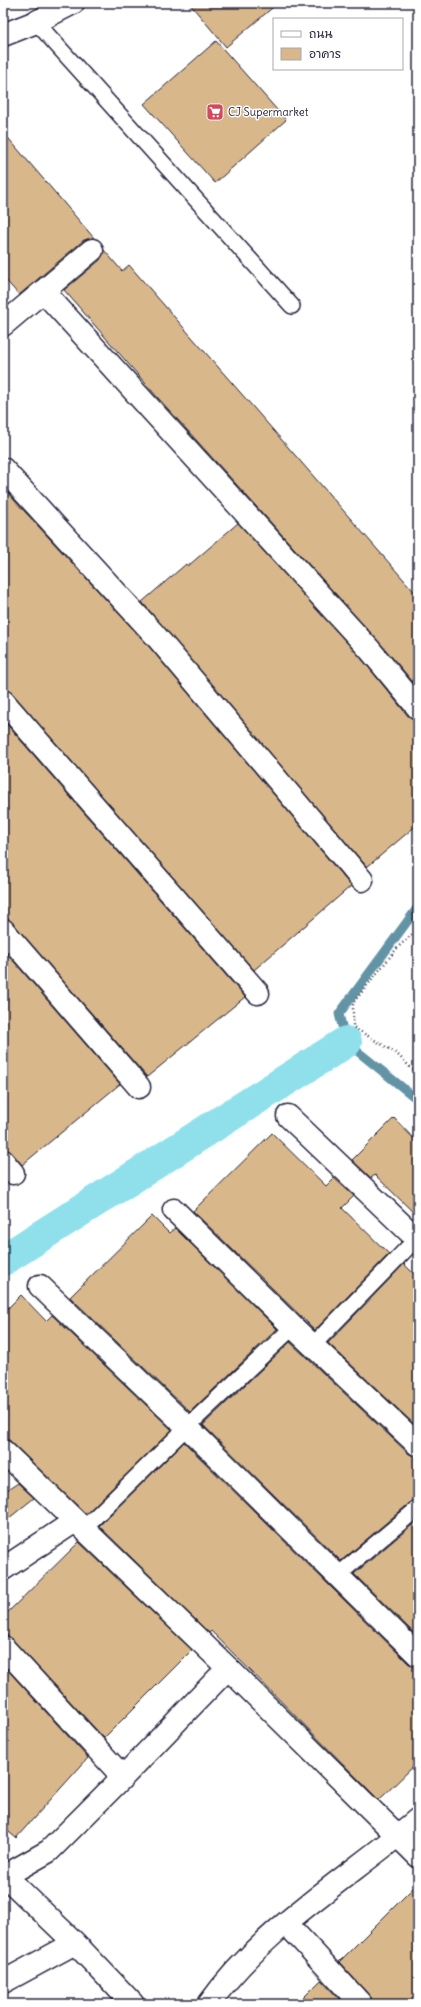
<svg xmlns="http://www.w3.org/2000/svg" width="421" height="2007" font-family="Delius,'Playpen Sans Thai',sans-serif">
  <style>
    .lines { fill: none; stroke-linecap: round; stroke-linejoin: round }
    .stream { stroke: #6494a5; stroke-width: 9 }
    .canal { stroke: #90e0ec; stroke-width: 32 }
    .building { fill: #d8b78a; stroke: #22223b }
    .lane-casing { stroke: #22223b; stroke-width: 18 }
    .street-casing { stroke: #22223b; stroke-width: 25 }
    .secondary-casing { stroke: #22223b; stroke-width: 25 }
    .path { stroke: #22223b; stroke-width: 2.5; stroke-dasharray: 1 3; stroke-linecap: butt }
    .lane { stroke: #fff; stroke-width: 15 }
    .street { stroke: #fff; stroke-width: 22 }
    .secondary { stroke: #fff; stroke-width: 22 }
    .labels { text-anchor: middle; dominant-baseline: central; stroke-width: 3; stroke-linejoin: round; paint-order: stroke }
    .poi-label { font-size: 11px; fill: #22223b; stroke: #fff; text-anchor: start }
  </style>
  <rect width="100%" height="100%" fill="#fff"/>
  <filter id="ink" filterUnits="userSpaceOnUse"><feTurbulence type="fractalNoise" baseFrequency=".025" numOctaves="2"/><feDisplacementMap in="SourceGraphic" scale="8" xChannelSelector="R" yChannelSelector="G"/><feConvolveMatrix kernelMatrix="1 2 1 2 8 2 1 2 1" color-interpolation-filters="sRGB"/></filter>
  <g filter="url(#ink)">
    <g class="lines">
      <path class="stream" d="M418 907 339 1014 346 1042 418 1100"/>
      <path class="canal" d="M3 1260 346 1042"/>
    </g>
    <path class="building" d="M189 3H278L226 47Z
      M216 41 286 120 215 183 144 104Z
      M3 132 94 238 84 240 19 295 3 277Z
      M104 250 122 271 129 265 418 596V688L379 642 159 399 64 290 100 260Z
      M3 488 146 643 351 886 254 970 12 693 3 689Z
      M238 523 361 658 408 716 418 720V824L367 867 142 602 186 564 188 566Z
      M3 720 245 997 147 1077 12 922 3 918Z
      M3 949 120 1084 22 1165 12 1153 3 1147Z
      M394 1118 418 1143V1217L375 1175 371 1178 352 1160Z
      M272 1133 326 1186 334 1178 354 1196 342 1208 389 1254 315 1330 193 1211Z
      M152 1216 169 1233 175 1228 277 1329 190 1412 70 1297Z
      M404 1264 418 1278V1428L328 1343Z
      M21 1295 46 1321 52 1315 172 1430 86 1514 3 1434V1313Z
      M290 1342 409 1454 418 1457V1499L412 1501 341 1561 203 1425Z
      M184 1442 409 1664 418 1667V1762L379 1800 211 1631 209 1633 99 1526Z
      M18 1483 34 1498 3 1523V1493Z
      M418 1520V1637L354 1574Z
      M79 1542 192 1650 104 1738 12 1639 3 1635V1617Z
      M3 1665 88 1758 16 1838 3 1827Z
      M418 1883V2004H373L370 1996 339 1962Z
      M321 1980 344 2004H297Z"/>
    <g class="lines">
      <g class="lane-casing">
        <path id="lane" d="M36 22 292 306
          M313 1345 418 1237
          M84 1528 187 1427 293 1327
          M337 1576 418 1508"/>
      </g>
      <g class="street-casing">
        <path id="street" d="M44 292 370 650 418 708
          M3 325 92 250
          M3 469 155 635 362 880
          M3 701 258 993
          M3 930 139 1087
          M288 1116 418 1240
          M3 1161 13 1173
          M174 1210 293 1327 418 1445
          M40 1286 187 1427 418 1655
          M3 1451 228 1668 418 1856
          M3 1569 75 1521
          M3 1647 123 1777
          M3 1874 75 1943 133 2004
          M3 1877 49 1851 123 1777 228 1668
          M286 1923 361 2004
          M3 1982 75 1943
          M209 2004C263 1928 348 1878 418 1819"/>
      </g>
      <g class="secondary-casing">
        <path id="secondary" d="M3 35 36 22 73 3"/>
      </g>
      <path class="path" d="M418 929 398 947 353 1003V1027L396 1053 418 1075"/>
      <use href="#lane" class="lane"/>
      <use href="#street" class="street"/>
      <use href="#secondary" class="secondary"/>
    </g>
  </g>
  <defs>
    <g id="supermarket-square" transform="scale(0.9)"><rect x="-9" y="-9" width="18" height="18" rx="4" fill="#d1495b" stroke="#fff"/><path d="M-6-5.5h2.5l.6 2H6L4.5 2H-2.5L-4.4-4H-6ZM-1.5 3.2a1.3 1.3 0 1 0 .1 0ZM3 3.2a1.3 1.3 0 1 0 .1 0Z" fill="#fff"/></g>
  </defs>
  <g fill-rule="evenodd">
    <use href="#supermarket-square" x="215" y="112"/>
  </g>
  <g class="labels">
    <g class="poi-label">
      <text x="228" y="112">CJ Supermarket</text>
    </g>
  </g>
  <rect width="421" height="2007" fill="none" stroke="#fff" stroke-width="16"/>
  <rect x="8" y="8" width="405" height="1991" fill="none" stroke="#22223b" stroke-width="1.5" filter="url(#ink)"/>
  <rect x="273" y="18" width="130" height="52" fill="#ffffff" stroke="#a7a7b1"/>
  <rect x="281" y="31" width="20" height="6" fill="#ffffff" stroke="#a7a7b1"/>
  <text x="309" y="38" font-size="12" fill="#22223b">ถนน</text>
  <rect x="281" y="48" width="20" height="12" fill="#d8b78a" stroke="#a7a7b1"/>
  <text x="309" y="58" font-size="12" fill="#22223b">อาคาร</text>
</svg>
